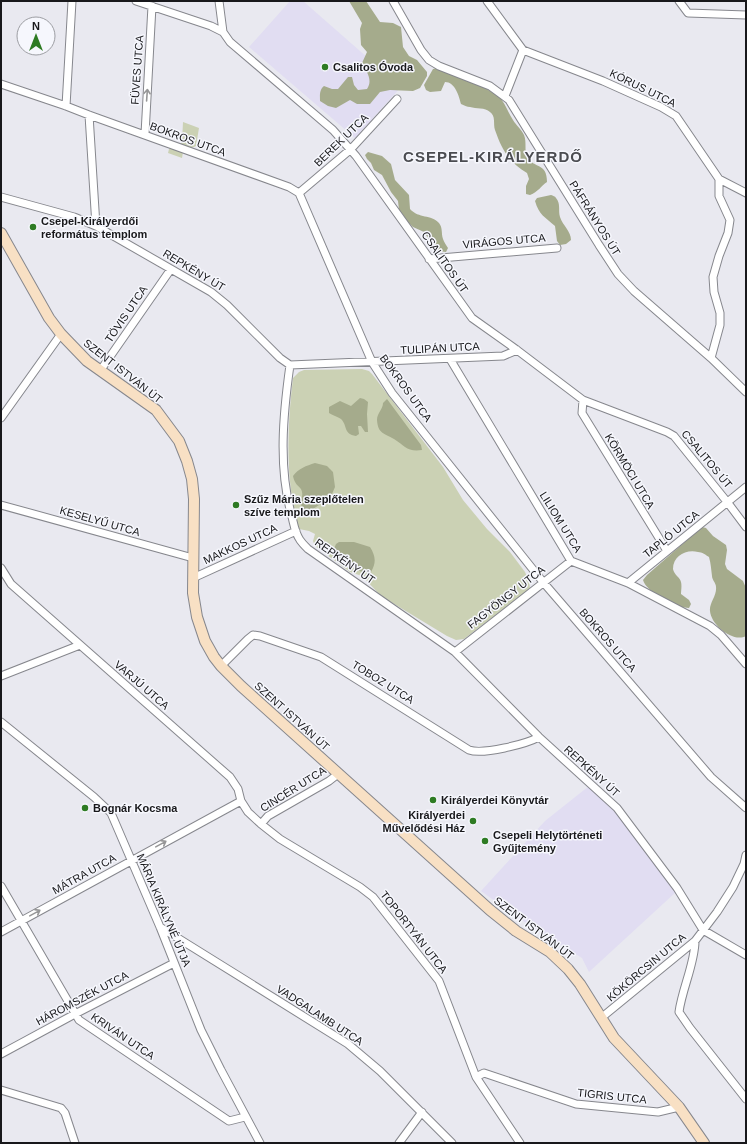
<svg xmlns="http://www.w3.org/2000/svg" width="747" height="1144" font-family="Arial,sans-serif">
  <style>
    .education { fill: #e1ddf2 }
    .green { fill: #cbd1b4 }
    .forest { fill: #a5ab8c }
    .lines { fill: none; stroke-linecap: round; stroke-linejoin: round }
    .street-casing { stroke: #86878d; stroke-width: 9 }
    .secondary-casing { stroke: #86878d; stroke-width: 12 }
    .street { stroke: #fff; stroke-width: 7 }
    .secondary { stroke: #f8e0c4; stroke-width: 10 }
    .oneway { stroke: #979798 }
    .poi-dot { fill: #2e7b23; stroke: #f6f7fd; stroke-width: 1.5 }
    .labels { text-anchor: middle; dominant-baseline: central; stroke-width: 3; stroke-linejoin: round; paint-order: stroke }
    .poi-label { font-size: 11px; font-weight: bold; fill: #18181b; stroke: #f6f7fd; text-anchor: start }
    .street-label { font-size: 11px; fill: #18181b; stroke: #f6f7fd }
    .district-label { font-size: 15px; font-weight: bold; letter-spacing: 1px; fill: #4b4c51; stroke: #f6f7fd }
  </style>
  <rect width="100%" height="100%" fill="#e9e9f0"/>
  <path class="education" d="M290 1H303L401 87 355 138 249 47Z
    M589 786 618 812 676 892 589 972 582 958 533 928 481 891 545 821Z"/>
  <path class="green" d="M183 122 199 128 196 146 183 152 182 158 168 153 169 149 179 145 182 142Z
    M362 369 369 371 372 374 443 467 463 500 487 529 510 552 525 572 529 581 530 589 464 639 456 640 447 636 381 596 364 578 359 575 350 572 315 546 313 541 315 534 309 531 299 529C285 482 287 427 293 378L299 372 304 370Z"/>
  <path class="forest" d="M349 1H366L380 22 393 23 401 27 403 47 409 56 417 60 427 72V76L420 88 413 91 390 90 380 92 370 104H357L350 100 336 108 328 106 320 101C320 96 319 90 324 86L332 89H338L348 77H352L354 85 358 90 367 89C373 80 367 72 362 63L367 52 361 45 360 29 362 23Z
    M437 68 483 86C487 90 491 91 496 94 505 101 507 111 513 120 516 125 522 130 524 135 527 142 524 150 527 157 534 169 547 162 547 182 541 186 538 192 530 195L526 194V186L529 179 527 173C509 162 502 150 495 130 493 124 496 116 490 112 485 107 476 109 470 107 467 107 464 105 461 104 459 96 455 82 445 82L441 91 430 92 426 90 424 85 433 69Z
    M368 152 382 156 391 164 395 180 409 195 410 209C419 219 431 214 439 223 443 228 441 233 443 239 444 242 446 245 448 248L446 252 437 251 424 232 413 227 404 219 399 210 398 201 391 192 382 175 374 170 371 163 367 159 365 155Z
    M551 195C553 196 555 196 556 198 561 204 558 210 560 217 563 226 571 231 571 240L566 244 560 245 557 241 555 226C545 217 539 215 535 201L537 198Z
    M360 398 364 399 368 402 367 414 368 432H365L361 426H358L359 434 356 436C343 434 348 426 341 419 338 417 332 415 329 413V407L340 401 351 406Z
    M387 399 421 445 422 450C407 452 405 446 394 439 384 433 378 434 377 420 377 413 383 409 383 403Z
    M315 463 327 466 333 472 335 487 332 494 325 501 310 511H306L300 504C307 484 296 491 293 476 299 468 306 466 315 463Z
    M702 527 706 528 713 536 726 545 727 550 725 564 727 569 743 581 746 588V636C733 643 711 625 710 611 709 603 717 596 716 587 716 583 712 580 712 576 711 569 711 564 709 557 706 555 702 552 698 552 686 549 673 556 673 569 674 575 680 577 681 582 682 586 681 591 681 594L689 600 691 604 689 608C677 608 646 592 643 580L647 575Z
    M339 542H354L370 547C375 555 377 562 371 572 355 575 356 564 345 556 341 553 337 554 333 551L336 544Z"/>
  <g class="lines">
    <g class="street-casing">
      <path id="street" d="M136 1 211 26 223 32 230 42 333 130 356 156 472 318 517 350 583 400 667 432 674 436 728 503 746 527
        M219 1 223 32
        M393 1 421 50 429 60 439 66 490 86 509 100 599 245 618 274 634 291 711 358 746 392
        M487 1 523 50 603 81 661 107 676 116 719 179V196L730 220 728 233 719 256 713 277 714 292 720 313V325L711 358
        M679 1 688 13 746 15
        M1 84 66 106 89 115 289 187 299 193 372 362 392 393 543 582 711 777 746 808
        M505 96 523 50
        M66 106 72 1
        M89 115 96 226
        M145 134 152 6
        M719 179 746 193
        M299 193 351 149 397 99
        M1 197 74 217 96 226 211 292 227 305 280 358 290 365C283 415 278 468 292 517 294 525 295 533 300 540 302 543 305 546 308 549L455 652 539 737 617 808 677 888 703 930 746 955
        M429 259 557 248
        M450 359 571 561 628 583 710 626 721 635 746 664
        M290 365 503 356 517 350
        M100 371 171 269
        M583 400 582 413 667 551
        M1 418 61 334
        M1 505 193 558
        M1 568 11 584 230 777 238 789 241 801 248 812 261 824 280 839 360 887 373 897 439 981 476 1077 520 1143
        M193 578 296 531
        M628 583 746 487
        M455 652 571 561
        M221 666 248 639 253 635 260 636 321 657 469 750C483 755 526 744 539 737
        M1 676 80 645
        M1 722 94 797 111 813 160 927 201 1030 221 1070 260 1143
        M261 824 268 816 329 781 338 774
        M1 886 79 1020 229 1121 245 1117
        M160 927 348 1044 380 1071 452 1143
        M1 932 241 801
        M695 941C695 963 682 989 679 1012L690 1028 746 1099
        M601 1018 695 941 717 912 733 887 744 864 746 855
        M1 1054 75 1014 174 963
        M476 1077 484 1073 576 1104 658 1112 679 1107
        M1 1090 61 1108 65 1113 75 1143
        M399 1143 422 1112"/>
    </g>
    <g class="secondary-casing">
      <path id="secondary" d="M1 233 49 318 61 334 87 361 156 410 179 441 187 461 192 479 194 499 193 593 197 617 205 641 214 657 221 666 241 686 490 910 516 931 550 952 568 969 580 984 614 1038 679 1107 704 1143"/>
    </g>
    <use href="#street" class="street"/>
    <use href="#secondary" class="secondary"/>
  </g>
  <defs><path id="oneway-shaft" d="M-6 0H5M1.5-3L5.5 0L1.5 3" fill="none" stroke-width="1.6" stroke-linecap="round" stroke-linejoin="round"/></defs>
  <g class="oneway">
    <use href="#oneway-shaft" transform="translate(147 95) rotate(-86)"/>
    <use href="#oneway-shaft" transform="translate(161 844) rotate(-29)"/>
    <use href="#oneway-shaft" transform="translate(35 913) rotate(-29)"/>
  </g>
  <g class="poi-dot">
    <circle cx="325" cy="67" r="4"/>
    <circle cx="33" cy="227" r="4"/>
    <circle cx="236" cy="505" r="4"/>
    <circle cx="433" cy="800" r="4"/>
    <circle cx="85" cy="808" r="4"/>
    <circle cx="473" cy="821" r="4"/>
    <circle cx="485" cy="841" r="4"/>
  </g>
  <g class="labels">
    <g class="poi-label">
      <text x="333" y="67">Csalitos Óvoda</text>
      <text x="41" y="221">Csepel-Királyerdői<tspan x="41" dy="13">református templom</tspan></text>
      <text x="244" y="499">Szűz Mária szeplőtelen<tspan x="244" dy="13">szíve templom</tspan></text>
      <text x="441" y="800">Királyerdei Könyvtár</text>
      <text x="93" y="808">Bognár Kocsma</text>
      <text x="465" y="815" text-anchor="end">Királyerdei<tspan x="465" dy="13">Művelődési Ház</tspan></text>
      <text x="493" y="835">Csepeli Helytörténeti<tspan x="493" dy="13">Gyűjtemény</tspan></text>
    </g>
    <g class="street-label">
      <text transform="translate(137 70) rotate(-86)">FÜVES UTCA</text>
      <text transform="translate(643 88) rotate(26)">KÓRUS UTCA</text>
      <text transform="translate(188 139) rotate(20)">BOKROS UTCA</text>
      <text transform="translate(341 140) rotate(-44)">BEREK UTCA</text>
      <text transform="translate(595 218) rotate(58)">PÁFRÁNYOS ÚT</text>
      <text transform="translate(504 241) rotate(-5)">VIRÁGOS UTCA</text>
      <text transform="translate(445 262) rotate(55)">CSALITOS ÚT</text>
      <text transform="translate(194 270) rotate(31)">REPKÉNY ÚT</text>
      <text transform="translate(126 314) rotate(-56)">TÖVIS UTCA</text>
      <text transform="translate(440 348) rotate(-3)">TULIPÁN UTCA</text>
      <text transform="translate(123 371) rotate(38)">SZENT ISTVÁN ÚT</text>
      <text transform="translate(406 388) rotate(54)">BOKROS UTCA</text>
      <text transform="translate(707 459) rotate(50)">CSALITOS ÚT</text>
      <text transform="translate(630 471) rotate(59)">KÖRMÖCI UTCA</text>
      <text transform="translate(100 521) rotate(16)">KESELYŰ UTCA</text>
      <text transform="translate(561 522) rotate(58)">LILIOM UTCA</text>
      <text transform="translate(671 534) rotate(-39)">TAPLÓ UTCA</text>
      <text transform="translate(240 544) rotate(-25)">MAKKOS UTCA</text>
      <text transform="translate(345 561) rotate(35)">REPKÉNY ÚT</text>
      <text transform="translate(506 597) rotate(-38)">FAGYÖNGY UTCA</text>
      <text transform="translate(608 640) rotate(49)">BOKROS UTCA</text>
      <text transform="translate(383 682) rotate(32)">TOBOZ UTCA</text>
      <text transform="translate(142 685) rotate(41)">VARJÚ UTCA</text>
      <text transform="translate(292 716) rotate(42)">SZENT ISTVÁN ÚT</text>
      <text transform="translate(592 771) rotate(42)">REPKÉNY ÚT</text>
      <text transform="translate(293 789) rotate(-32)">CINCÉR UTCA</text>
      <text transform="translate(84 874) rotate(-29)">MÁTRA UTCA</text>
      <text transform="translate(164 910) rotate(67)">MÁRIA KIRÁLYNÉ ÚTJA</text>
      <text transform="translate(534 928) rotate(37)">SZENT ISTVÁN ÚT</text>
      <text transform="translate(414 932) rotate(52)">TOPORTYÁN UTCA</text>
      <text transform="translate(646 967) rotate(-40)">KÖKÖRCSIN UTCA</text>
      <text transform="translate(82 998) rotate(-28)">HÁROMSZÉK UTCA</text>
      <text transform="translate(320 1015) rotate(33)">VADGALAMB UTCA</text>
      <text transform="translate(123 1036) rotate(34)">KRIVÁN UTCA</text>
      <text transform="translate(612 1096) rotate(6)">TIGRIS UTCA</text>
    </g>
    <g class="district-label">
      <text x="493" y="156">CSEPEL-KIRÁLYERDŐ</text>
    </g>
  </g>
  <rect width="747" height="1144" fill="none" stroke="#18181b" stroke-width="4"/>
  <g transform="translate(36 36)"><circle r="19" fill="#f6f7fd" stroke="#9d9ea3"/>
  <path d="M0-3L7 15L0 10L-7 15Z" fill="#2e7b23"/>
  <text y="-6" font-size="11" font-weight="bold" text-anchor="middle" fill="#18181b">N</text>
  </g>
</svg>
